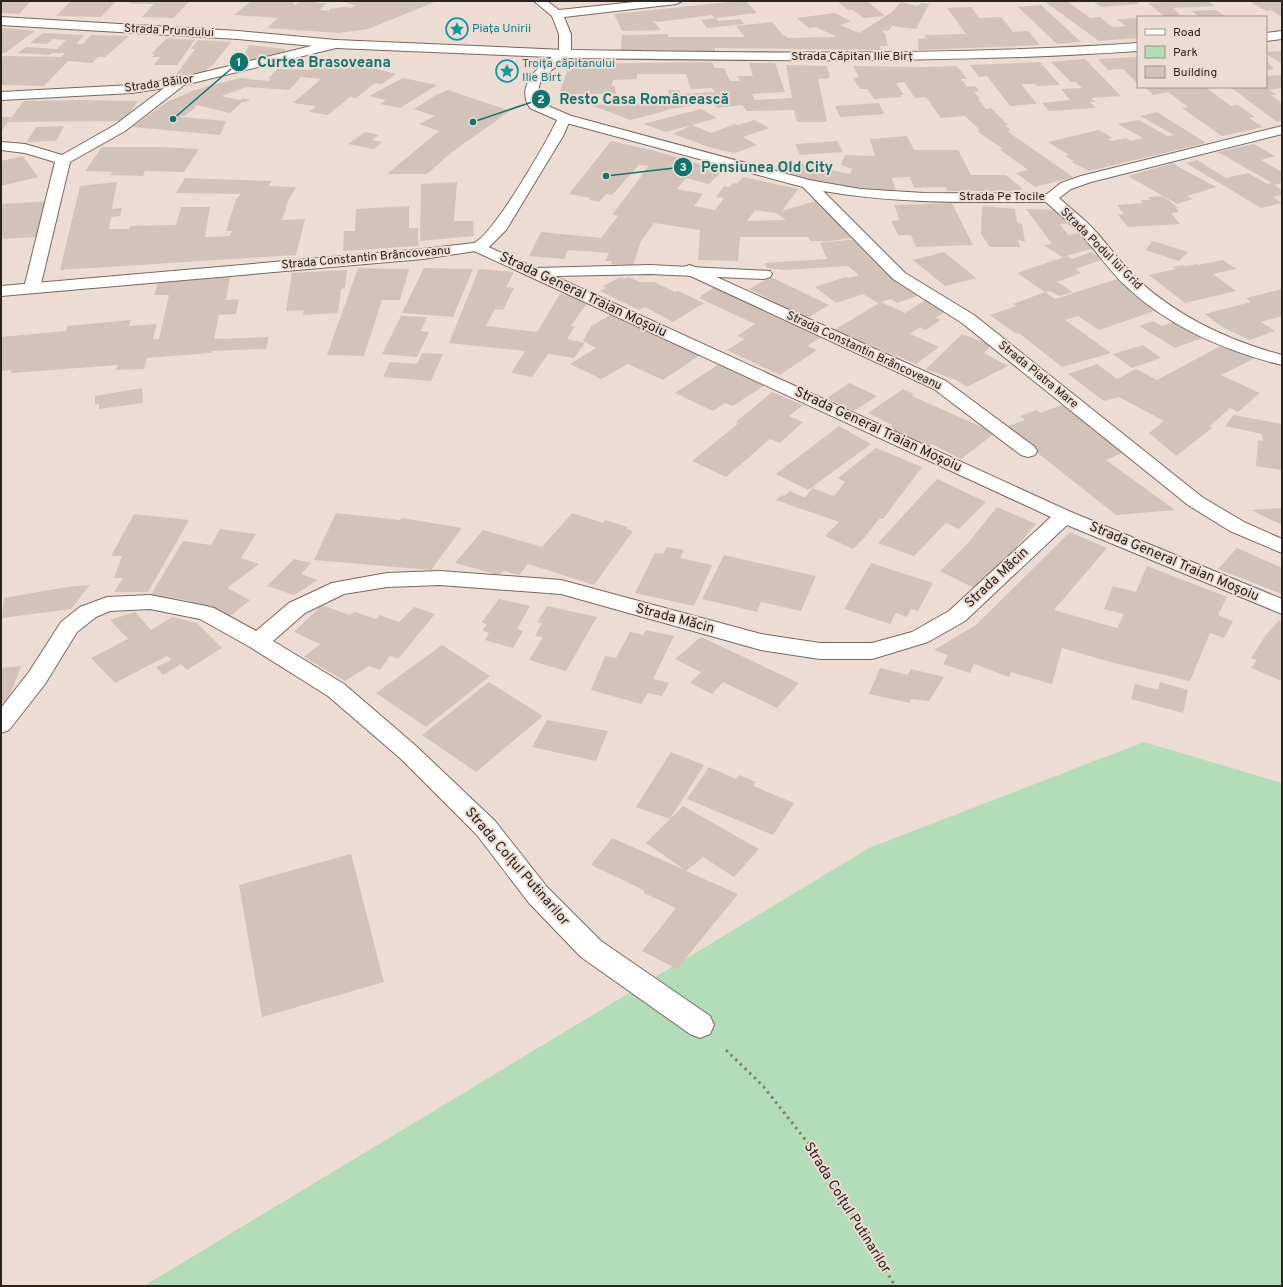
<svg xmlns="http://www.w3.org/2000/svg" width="1283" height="1287" font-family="Overpass,sans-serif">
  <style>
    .green { fill: #b3dcb9 }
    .building { fill: #d2c2b9; fill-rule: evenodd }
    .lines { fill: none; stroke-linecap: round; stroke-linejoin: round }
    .service-casing { stroke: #786961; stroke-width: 2 }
    .minor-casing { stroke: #786961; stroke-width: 2 }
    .tertiary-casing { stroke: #786961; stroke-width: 2 }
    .path { stroke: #897d77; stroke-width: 3; stroke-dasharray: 2.5 4; stroke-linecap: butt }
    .service { fill: #fff; fill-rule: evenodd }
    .minor { fill: #fff; fill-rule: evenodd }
    .tertiary { fill: #fff; fill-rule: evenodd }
    .labels { text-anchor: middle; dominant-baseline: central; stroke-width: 4; stroke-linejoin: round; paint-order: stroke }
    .far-culture-label { font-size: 12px; fill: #0d838f; stroke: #eddcd3; text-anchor: start }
    .far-street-label { font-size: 12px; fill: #2a2320; stroke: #eddcd3 }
    .street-label { font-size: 14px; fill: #2a2320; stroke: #eddcd3 }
    .leader { fill: none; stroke: #0f766e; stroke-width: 1.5 }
    .callout-dot { fill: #0f766e; stroke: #eddcd3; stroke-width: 1.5 }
    .mark-label { font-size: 12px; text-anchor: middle; font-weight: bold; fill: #fff }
    .callout-label { font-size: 15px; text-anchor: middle; font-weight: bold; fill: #0f766e; stroke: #eddcd3; stroke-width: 4; stroke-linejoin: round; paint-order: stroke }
  </style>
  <rect width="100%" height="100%" fill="#eddcd3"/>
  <path class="green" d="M1144 742 1282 783V1286H144L869 848Z"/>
  <path class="building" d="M1 1H31L19 14 1 13Z
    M71 1H116L101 17 56 16Z
    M131 1H190L173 18 142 17 154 4 129 3Z
    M251 1H294L295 2 293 4 295 5 298 2 317 1 315 3H326L320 10 329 11V9L346 7 350 8 356 6 343 1H437L368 29 339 33 267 28 278 18 234 15Z
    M739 1H746L757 13 715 18 712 15 658 22 653 21 661 30 622 31 614 14Z
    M837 1H867L885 16 864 18 853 10H848Z
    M1044 1H1067L1090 18 1100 17 1112 27 1126 26 1117 19 1138 18V38L1099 41Z
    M1093 1 1107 2 1136 1 1139 4 1101 7Z
    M1176 1H1208L1214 6 1173 8 1180 15H1177L1179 17H1165L1148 3Z
    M1248 1H1282V17L1271 10 1267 11Z
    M901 2 917 6 921 3 929 4 916 29 892 26 888 31 885 30 882 32 885 33 888 46H880L881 50 715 48V51L621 50 622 35 668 34V37H745L736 26 772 22 784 36H787V38L837 37 816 27 809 28 797 18 834 13 851 21 840 25 859 33 892 12Z
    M1041 5 1043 7 1081 42 1057 44 1018 7Z
    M971 7 979 18 1001 17 1013 32 1028 31 1040 45 918 50V39L927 38 924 35 966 34 947 8Z
    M1216 10 1226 17H1199L1192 11Z
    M716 18 718 21 740 19 744 24 707 28 701 20Z
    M1 28 16 29 35 31 5 53H1Z
    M43 33 84 35 76 44H83L91 35 129 36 105 57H98L92 63 68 61 44 86 1 85V58L4 56 61 57 65 53H52L50 55 18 53 26 47 57 49 66 40 53 39 47 44 30 43Z
    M167 38 195 40 177 65H154L160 57H152L155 54H151Z
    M198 40 231 42 212 66H210L204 73 175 76 195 49H191Z
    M249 45 285 49V52L240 64Z
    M1282 51V64L1266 54V52Z
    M1137 57 1138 84 1123 69 1108 70 1098 59Z
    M1085 59 1121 96 1091 98 1096 102H1090L1096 108 1049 111 1042 103 1070 100 1061 89 1082 88 1076 82H1071L1051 62Z
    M1266 61H1267L1274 69 1266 70Z
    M712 62 715 68H724L730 81H740L737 76H753L749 63H775L785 92 752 94 755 100 792 98 786 65 827 66 830 78 818 79 827 122H797L794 110 747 111 742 105 717 108 713 102H700V105L668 109 662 112 630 120 591 105 653 103 650 96 669 95 668 90H679L681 94 715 92 712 88 691 89 686 74H637V79L613 80 612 86H615L616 94H559L570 64Z
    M1040 62 1060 85 1037 86 1035 84H1021L1037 104 1010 106 987 76 979 77 970 65Z
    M345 64 369 67 396 74 382 84 375 83 356 98 350 97 328 115 309 112 316 106 293 103 321 79 301 77 289 90 247 87 221 96 240 100 243 98 250 100 245 102H242L230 113 197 105 193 107H196L184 116 180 115 181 117 226 121 220 135 132 127 167 102 195 90 240 78 269 81 271 79H268L277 69 312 70 314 66Z
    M853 66 925 67 957 66 967 79H961L967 87 975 86 979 91 974 92 980 99H978L986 109 991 108 1008 125H1005L1010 130 1007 131 1073 177 1035 187 1016 173 1028 170 999 149H1003L977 131 980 130 965 116 941 118 926 97 915 98 904 82 896 83 904 95H901L902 97 874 99 867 89H860L853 78 859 77Z
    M1282 75V88L1269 90 1277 95H1271L1282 103H1279L1282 104V121L1277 122 1230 87H1266V76Z
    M403 78 437 85 400 108 380 104 386 100 369 96Z
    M1145 87H1205L1231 106 1238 105 1255 117 1249 118 1263 127 1222 136 1182 108 1188 107 1168 92 1153 95Z
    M448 90 510 111 452 152 427 174H387L439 131 419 124 435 116 414 109 436 95Z
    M81 100 138 101 124 121 8 122 24 101Z
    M879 103 884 114 840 117 835 106Z
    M701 109 717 118 666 132 643 124Z
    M1157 112 1206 143 1089 171 1071 162 1074 161 1065 156 1069 155 1048 142 1099 130 1113 138 1108 139 1112 141 1126 138 1131 141 1143 138 1118 124 1139 120 1167 136 1174 135 1140 116Z
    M1 117H11L1 132Z
    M754 120 769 128 743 137 757 145 735 153 712 148 673 134 692 125 711 133 735 124 738 125Z
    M64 126 56 141 27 142 36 127Z
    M365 132 379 135 372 140 382 142 374 149 348 144Z
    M907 136 914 150H958L971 175H1006L1023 189 1012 191H947L946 187 914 188 910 177 892 178 896 191 876 189V191L852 190 772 173 785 160 850 174 852 169 841 165 845 155 875 156 870 139Z
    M611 141 659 152 722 171 709 184 686 178 677 189 703 194 694 206 715 210 724 198 716 197 724 186 729 187 733 183 737 184 743 177 798 189 782 211 819 200 859 237 823 242 821 241H810L808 237H740L738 261 698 260 700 230 654 223 641 241 633 266 611 264 612 261H605L609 253 568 250 564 259 529 256 541 232 601 238 618 216 612 215 649 166 639 165 612 195 606 194 599 202 589 200 591 198 569 194ZM755 210 776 213 786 220 747 221Z
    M837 141 843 152 800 155 795 144Z
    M1254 144 1275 156 1261 160 1282 172V183L1274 185 1282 190V195L1273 197 1282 203 1261 208 1186 163 1197 160 1226 178 1248 173 1267 184 1272 183 1218 152Z
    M102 147H160L199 149 184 172 145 171 143 176 110 175 113 172 85 171Z
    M23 156 38 177 1 186V161Z
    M1173 163 1177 166 1216 187 1187 196 1193 199 1177 204 1128 176Z
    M185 178 272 181 268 186 296 187 288 201 282 220 305 219 296 255 60 270 80 186 117 182 112 209 122 208 120 216 111 217 109 229H129L130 226 176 225 181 207H210L205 237 230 236 232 231H226L236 199 241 194 176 193Z
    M457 182 454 221H473L474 236 420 241 421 184Z
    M1163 196 1178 208H1176L1179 212 1171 213 1180 224 1128 227 1118 215 1124 214 1117 205 1143 203 1141 200H1150L1148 197Z
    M50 201 37 237 1 239V204Z
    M952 203 973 245 916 247 911 235H898L891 221 900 220 894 205Z
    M409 206V228H418V246L343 251 344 231H355L356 209Z
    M982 206 1015 209 1017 223 1022 224 1025 242 1018 240 1020 247H990L981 234Z
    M1026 209 1059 210 1072 223 1060 224 1068 235 1081 233 1098 247 1062 257 1044 245 1052 244Z
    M858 239 920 295 897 303 891 299 878 303 863 294 836 303 815 287 846 277 849 278 859 275 848 266 784 270 767 268 765 263 827 259 820 243Z
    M1153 241 1188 252 1179 261 1145 250Z
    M944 252 976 278 945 286 913 260Z
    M1091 252 1104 259 1075 269 1081 273 1057 282 1073 292 1059 296 1050 291 1045 292 1017 273 1067 256 1072 259Z
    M1223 260 1236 269 1213 274 1236 291 1185 303 1149 275 1176 269 1172 267 1182 265 1185 266 1197 264 1198 265Z
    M358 268 409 269 400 300H382L364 356 327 355Z
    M424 268 473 269 453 317 402 313Z
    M479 269 514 272 506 287 514 288 503 310 495 309 486 326 537 332 560 294 590 299 571 326H575L567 339 585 343 574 358 548 354 532 377 511 373 525 351 449 343Z
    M347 270 345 288 341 289 338 313 303 315 304 310 286 311 292 273Z
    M230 277 226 300 239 299 236 314 219 315 214 339 269 337 266 349 212 351 211 353 147 358 144 369 116 370 118 365 11 373 12 370 1 371V337L66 331 67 326 131 320 129 326 157 324 153 339H159L169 295H154L158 283Z
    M621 277 624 279 629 277 639 282H654L675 292 678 291 704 303 673 322 645 307 639 310 600 291 606 288 603 286Z
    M771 277 829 305 807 318 749 289Z
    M1117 279 1163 308 1099 330 1078 316 1065 320 1111 353 1108 354 1062 367 1020 334 1015 333 990 315 1017 306 1013 304 1045 292 1055 299Z
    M717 286 826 334 807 346 817 350 780 375 727 350 745 339 737 336 755 324 699 298 702 297 700 296Z
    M1282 289V316L1261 322 1275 331 1250 340 1222 327 1205 314 1251 302 1246 298Z
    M926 300 948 310 935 318 941 320 925 330 920 327 910 334 939 347 916 364 834 330 881 302 905 313Z
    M612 314 700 355 663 380 628 364 601 379 570 364 596 348 583 341 591 326Z
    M401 316 427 317 421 331 429 332 417 357 382 354Z
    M1153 321 1162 326 1178 321 1205 337 1175 348 1139 326Z
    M962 334 991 345 984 353 1008 366 967 387 956 380 926 369Z
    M1224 344 1255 358 1221 375 1260 393 1238 412 1230 408 1210 426 1212 428 1176 456 1149 433 1164 421 1119 397 1104 401 1068 374 1097 364 1117 379 1136 369 1157 380Z
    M1143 345 1161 358 1132 368 1113 354Z
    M422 353 443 354 431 381 383 377 390 362 417 364Z
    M719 364 765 385 733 406 725 403 713 411 675 393Z
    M849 383 877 396 854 411 827 398Z
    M142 388 143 403 99 409V404L95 405V396Z
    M903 389 914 394 912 396 995 433 961 459 932 444 928 447 888 428 892 425 868 413Z
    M772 392 803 405 789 416 803 422 780 443 770 439 726 477 692 461 739 423 736 422Z
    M1062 405 1124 452 1106 460 1175 510 1116 515 1005 427 1025 420 1020 416 1037 410 1040 413Z
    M1234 415 1282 424V470L1256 466 1258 440 1263 441 1262 434 1225 426Z
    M839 426 871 444 808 490 776 474Z
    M876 448 922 467 883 519H879L864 538 853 549 825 536 839 522 776 500 782 495 784 496 790 491 805 498 812 488 834 496 845 482 838 478Z
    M937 479 986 502 959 529 946 523 914 556 878 543Z
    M997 507 1036 524 1006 559 974 588 940 571 968 543Z
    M1282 508V525L1251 510Z
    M336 513 400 520 402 518 462 528 431 570 314 560Z
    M572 513 603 523 605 520 628 527 626 529 633 531 594 585 528 564 519 575 504 571 499 575 455 563 483 530 542 547Z
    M134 514 189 520 148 592H114L123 578H114L122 556H111Z
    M220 529 256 534 241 558 259 564 227 588 250 600 228 618 186 600 151 595 183 541 211 545Z
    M1070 532 1107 548 1054 610 1117 628 1124 614 1104 609 1113 586 1136 592 1147 566 1227 597 1218 615 1233 621 1224 638 1210 633 1190 681 1114 663 1062 648 1052 684 1011 672 1009 677 974 664 970 673 943 664 948 655 934 650 976 625Z
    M667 547 684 550 680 558 712 565 694 606 635 593 655 553 663 554Z
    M1237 548 1282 568V594L1218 569Z
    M724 555 816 576 801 611 761 602 757 612 702 599Z
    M294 559 311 563 301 574 318 580 294 595 267 586Z
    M871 563 933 583 918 611 911 609 907 617 896 613 890 624 844 609Z
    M90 585 71 609 2 618 4 598 67 587Z
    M499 599 530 606 517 629 523 631 513 648 485 640 489 633 482 630 487 625 482 622Z
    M322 605 349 615 355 612 376 619 380 615 399 622 414 607 435 614 398 659 390 656 380 670 369 666 345 681 304 657 320 644 294 632Z
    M547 606 597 617 566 671 529 660 543 637 535 636 542 623 537 622Z
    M135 612 151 630 172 617 197 623 222 648 187 670 181 664 163 675 156 667 171 660 167 656 115 683 91 658 128 639 110 620Z
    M1279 620 1282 622V681L1251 668 1257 660 1251 658 1266 635Z
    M646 630 674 636 653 679 669 683 662 696 648 693 641 704 591 690 605 656 616 658 630 632 643 635Z
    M701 637 799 683 777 708 723 682 712 694 690 683 701 672 675 659Z
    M442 645 490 676 426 727 376 693Z
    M21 666 7 702 1 703V668Z
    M880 668 908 675 911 669 944 677 929 701 911 699 910 703 869 694Z
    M489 682 543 716 476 772 422 735Z
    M1160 682 1188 690 1183 713 1131 699 1135 684 1158 690Z
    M547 720 608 731 596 761 532 747Z
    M671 752 704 765 670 819 636 807Z
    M709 767 736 779 739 775 756 782 753 786 794 803 773 835 687 799Z
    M683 806 759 849 734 877 703 857 686 871 738 894 677 969 642 951 676 908 644 893V890L591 865 612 838 685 870 646 843Z
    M351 854 384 982 262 1017 239 885Z"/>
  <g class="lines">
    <g class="service-casing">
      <path id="service" d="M690 265 946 381 1035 447 1037 451 1035 455 1028 457 1021 455 934 389 684 273 682 270 684 267Z"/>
    </g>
    <g class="minor-casing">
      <path id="minor" d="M534 1H547L559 10 644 1H682L676 4 564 17 571 34V50C760 53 949 56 1138 43V51C947 64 756 60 565 58L559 54V34L552 16Z
        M1282 31V39L1266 41V33Z
        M336 40 340 41 342 44 340 47 184 85 125 131 70 162 40 288 38 291 32 293 26 291 24 288 55 162 25 153 1 150V142L25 144 62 155 115 125 164 88 132 93 1 100V92L132 85 180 78Z
        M564 114 809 180 860 189 924 193 1047 194 1061 183 1081 176 1282 126V134L1091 182 1071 189 1059 198C1072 210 1086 220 1097 233 1111 249 1124 267 1139 281 1180 318 1230 341 1282 355V365C1226 351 1171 328 1128 288 1112 274 1100 256 1086 240 1074 226 1060 215 1046 202 972 202 897 204 823 191L905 273 974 315 1202 497 1244 522 1282 539V553L1230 531 1188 505 962 323 893 279 803 187 559 121 557 118 559 115Z
        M477 242 536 268 650 265 770 271 772 274 770 277 764 279 650 274 554 276 1071 512 1282 599V614L1067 525 965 621 928 642 872 659H820L761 650 561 594 440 585 387 587 344 594 305 613 273 641 344 684 416 746 495 821 547 887 601 941 710 1016 714 1025 710 1034 700 1038 690 1034 581 957 529 903 477 835 400 758 328 696 250 647 200 619 150 609 110 611 96 617 77 632 45 684 9 730 1 733V708L29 672 61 622 80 607 107 597 150 595 206 606 214 608 256 631 289 603 332 583 387 573 440 571 561 580 761 634 820 643H872L912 632 949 611 1051 517 472 250 469 247 472 244Z"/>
    </g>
    <g class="tertiary-casing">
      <path id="tertiary" d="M1 17 238 31 336 40 565 50 571 54C558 73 531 69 541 103L569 115 571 118 563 136 506 230 489 247 482 250 423 259 1 296V286L423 249 474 243C494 234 546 143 557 120L530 108C516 87 536 68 552 57L336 48 238 39 1 25Z"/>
    </g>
    <path class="path" d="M726 1050 763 1086 819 1157 895 1286"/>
    <use href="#service" class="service"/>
    <use href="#minor" class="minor"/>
    <use href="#tertiary" class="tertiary"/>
  </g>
  <defs>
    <g id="sight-ring" transform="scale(1.15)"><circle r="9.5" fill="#eddcd3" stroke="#0f9aa8" stroke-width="1.5"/><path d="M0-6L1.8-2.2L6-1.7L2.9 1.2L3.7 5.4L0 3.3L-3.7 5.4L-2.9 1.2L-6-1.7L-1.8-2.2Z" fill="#0f9aa8"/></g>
  </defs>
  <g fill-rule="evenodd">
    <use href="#sight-ring" x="457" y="29"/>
    <use href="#sight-ring" x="507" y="71"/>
  </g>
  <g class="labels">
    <g class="far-culture-label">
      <text x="472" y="29">Piața Unirii</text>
      <text x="522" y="64">Troița căpitanului<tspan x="522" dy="14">Ilie Birt</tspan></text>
    </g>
    <g class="far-street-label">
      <text transform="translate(169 31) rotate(3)">Strada Prundului</text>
      <text x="852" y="57">Strada Căpitan Ilie Birț</text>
      <text transform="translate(159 84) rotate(-8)">Strada Băilor</text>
      <text x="1002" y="197">Strada Pe Tocile</text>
      <text transform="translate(1101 249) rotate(45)">Strada Podul lui Grid</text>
      <text transform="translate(366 258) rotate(-5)">Strada Constantin Brâncoveanu</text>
      <text transform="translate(864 351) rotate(25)">Strada Constantin Brâncoveanu</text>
      <text transform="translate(1038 375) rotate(39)">Strada Piatra Mare</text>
    </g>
    <g class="street-label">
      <text transform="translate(583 295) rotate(25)">Strada General Traian Moșoiu</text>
      <text transform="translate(878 430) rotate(25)">Strada General Traian Moșoiu</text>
      <text transform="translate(1174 562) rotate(23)">Strada General Traian Moșoiu</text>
      <text transform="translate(997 578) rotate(-43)">Strada Măcin</text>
      <text transform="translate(675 619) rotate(15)">Strada Măcin</text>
      <text transform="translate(517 867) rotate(49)">Strada Colțul Putinarilor</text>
      <text transform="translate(847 1208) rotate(58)">Strada Colțul Putinarilor</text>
    </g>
  </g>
  <path class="leader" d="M173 119L239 62M473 122L541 99M606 176L683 167"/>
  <g class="callout-dot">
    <circle cx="173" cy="119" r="4"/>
    <circle cx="473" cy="122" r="4"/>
    <circle cx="606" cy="176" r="4"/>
    <circle cx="239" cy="62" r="10"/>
    <circle cx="541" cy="99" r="10"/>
    <circle cx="683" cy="167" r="10"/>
  </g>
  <g class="mark-label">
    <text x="239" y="66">1</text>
    <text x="541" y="103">2</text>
    <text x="683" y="171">3</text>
  </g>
  <g class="callout-label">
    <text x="324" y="67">Curtea Brasoveana</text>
    <text x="644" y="104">Resto Casa Românească</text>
    <text x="767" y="172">Pensiunea Old City</text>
  </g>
  <rect width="1283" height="1287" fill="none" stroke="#2a2320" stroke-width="4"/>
  <rect x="1137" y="16" width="130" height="72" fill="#eddcd3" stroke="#9f928b"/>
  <rect x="1145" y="29" width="20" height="6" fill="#ffffff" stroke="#9f928b"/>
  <text x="1173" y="36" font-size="12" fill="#2a2320">Road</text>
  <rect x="1145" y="46" width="20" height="12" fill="#b3dcb9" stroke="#9f928b"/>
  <text x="1173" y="56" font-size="12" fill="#2a2320">Park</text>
  <rect x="1145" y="66" width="20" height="12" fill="#d2c2b9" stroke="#9f928b"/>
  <text x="1173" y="76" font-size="12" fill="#2a2320">Building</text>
</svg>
